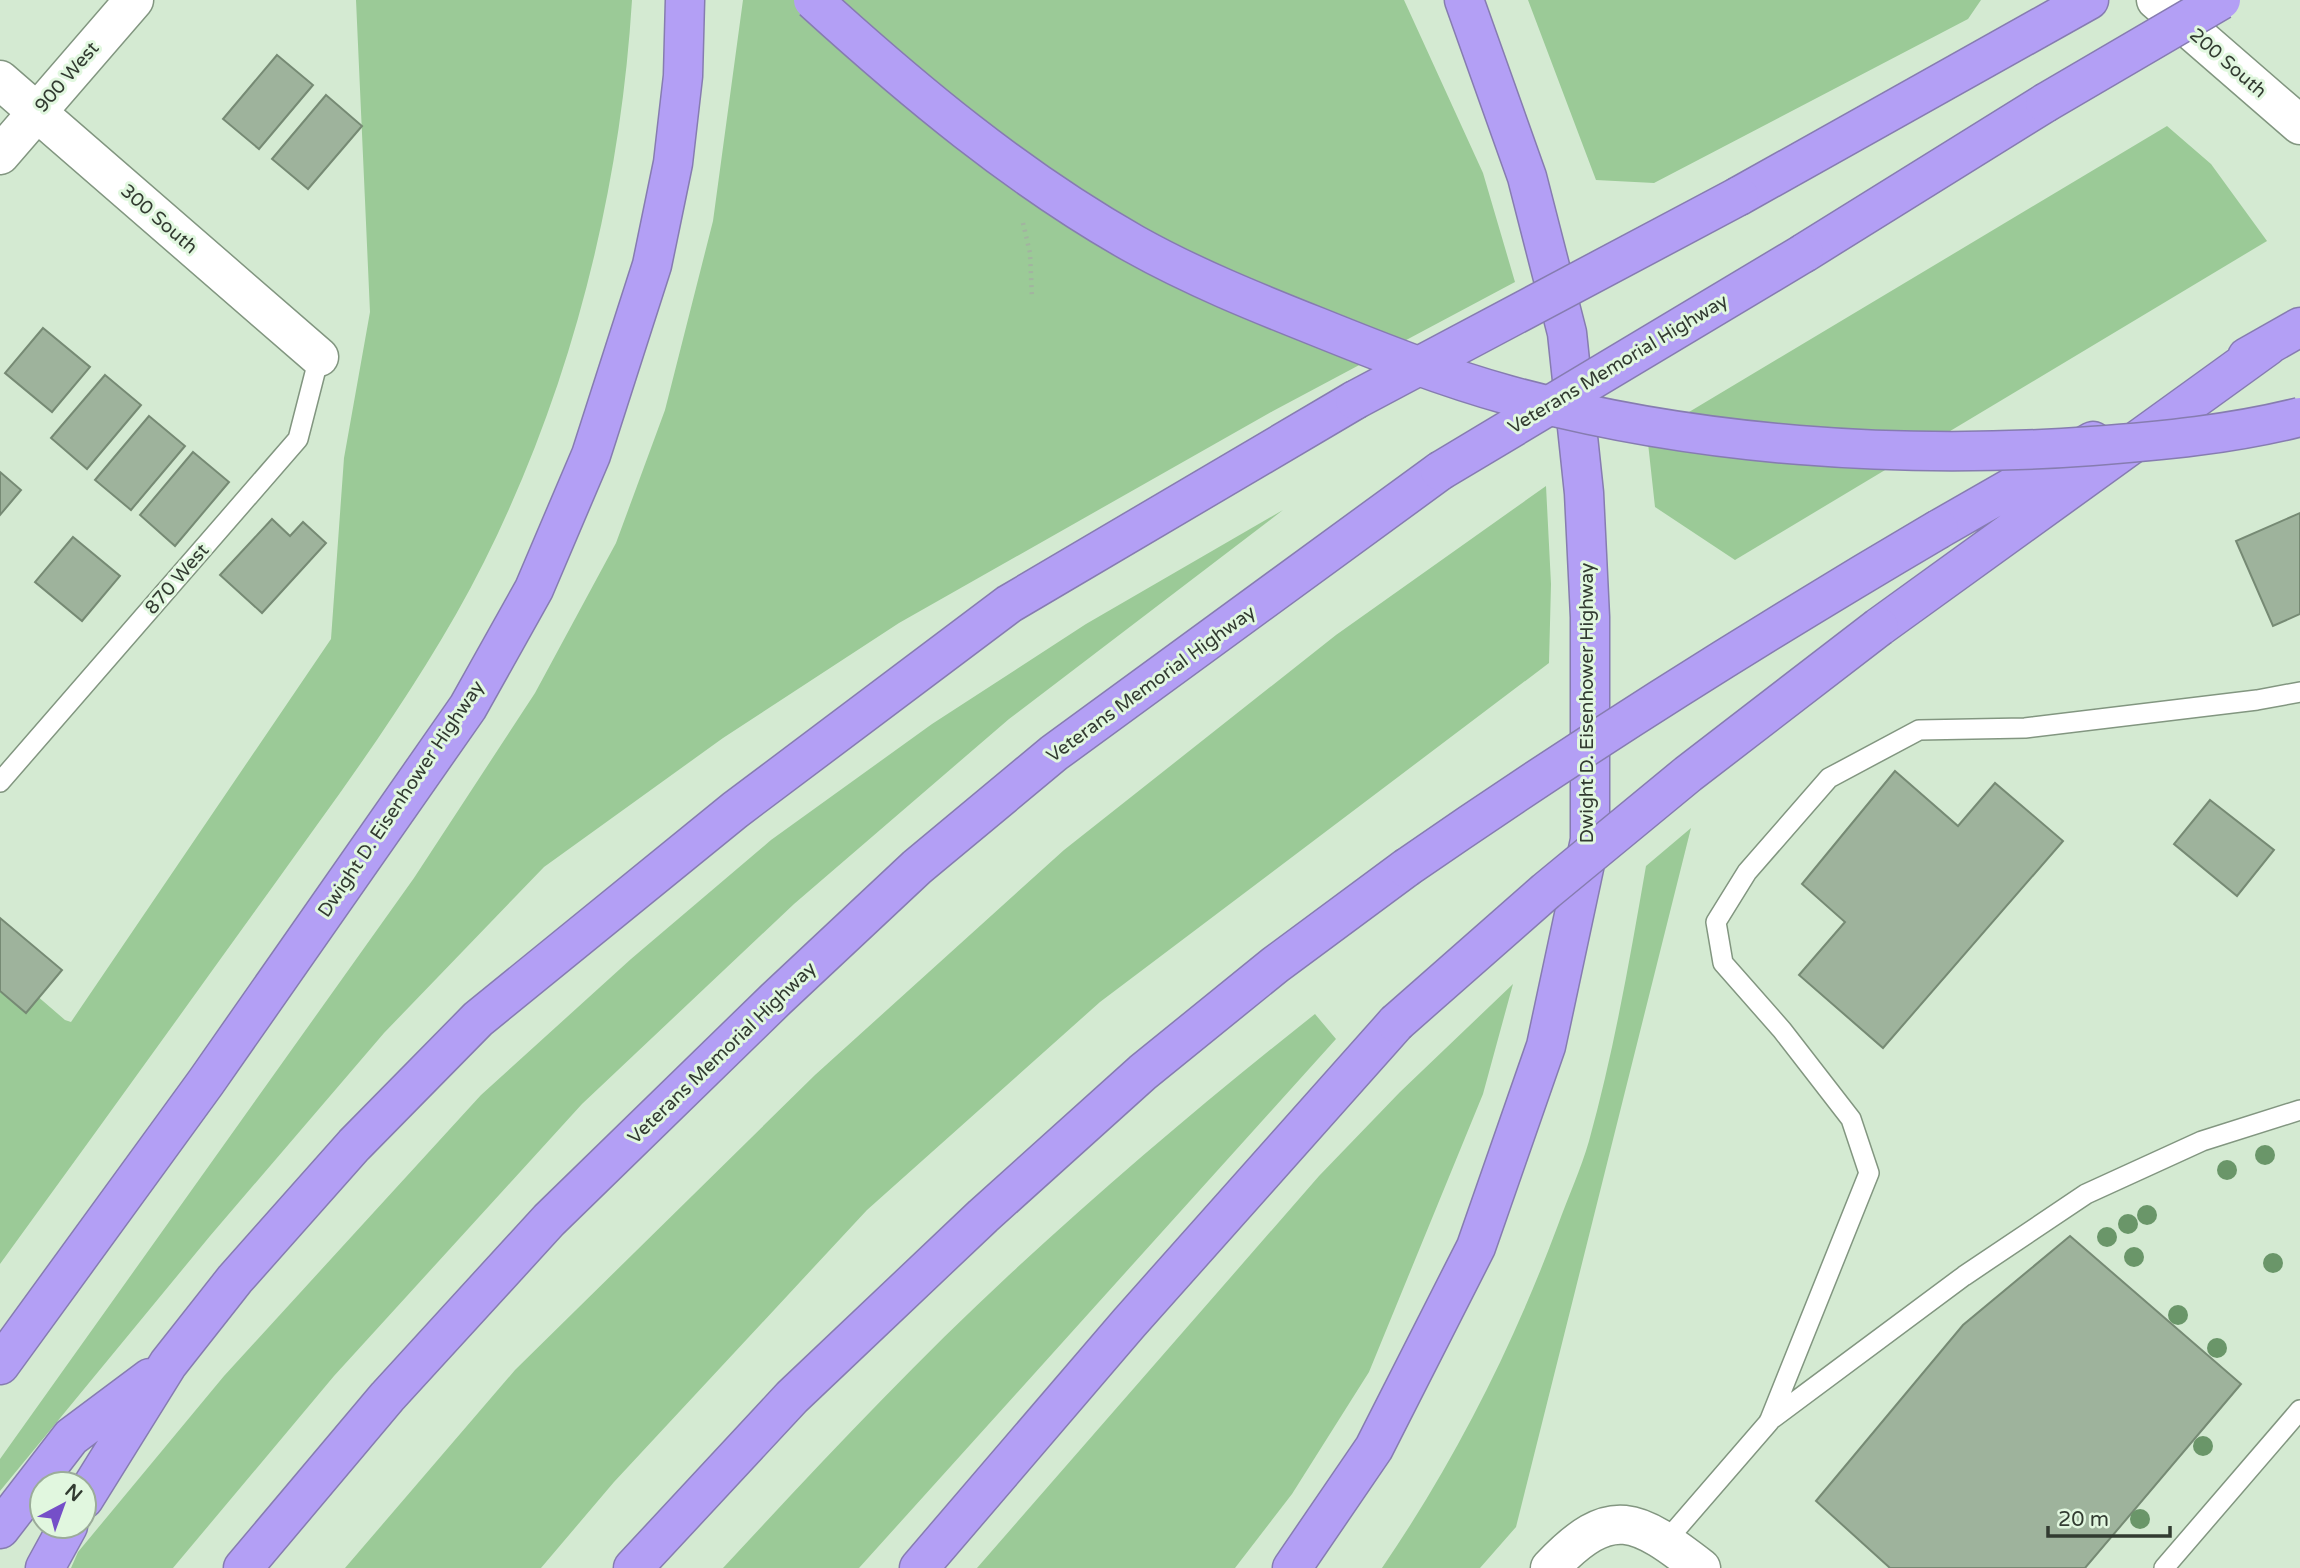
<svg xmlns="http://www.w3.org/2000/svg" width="2300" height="1568" font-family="'Varela Round',sans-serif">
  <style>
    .green { fill: #9bca97 }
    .building { fill: #9eb39c; stroke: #768a74; stroke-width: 2 }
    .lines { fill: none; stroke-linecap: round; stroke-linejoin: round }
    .service-casing { stroke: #829680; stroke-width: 22 }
    .minor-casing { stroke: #829680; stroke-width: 41 }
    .tertiary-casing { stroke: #829680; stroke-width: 41 }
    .secondary-casing { stroke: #829680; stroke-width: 41 }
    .motorway-casing { stroke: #867cb0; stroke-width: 41 }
    .path { stroke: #a2b4a0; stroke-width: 4.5; stroke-dasharray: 2 5; stroke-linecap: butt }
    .service { stroke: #fff; stroke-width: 19 }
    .minor { stroke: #fff; stroke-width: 38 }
    .tertiary { stroke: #fff; stroke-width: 38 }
    .secondary { stroke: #fff; stroke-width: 38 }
    .motorway { stroke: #b39ff5; stroke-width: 38 }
    .motorway-bridge-casing { stroke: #867cb0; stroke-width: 41; stroke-linecap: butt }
    .motorway-bridge { stroke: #b39ff5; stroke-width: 38 }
    .tree { fill: #6a9669 }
    .labels { text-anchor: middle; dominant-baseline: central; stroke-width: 6; stroke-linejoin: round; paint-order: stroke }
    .street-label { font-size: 19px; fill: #323b31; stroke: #e1f7df }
  </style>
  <rect width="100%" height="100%" fill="#d4ead2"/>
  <path class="green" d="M356 0H632C620 194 571 388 484 562 425 679 347 783 271 889 181 1014 91 1139 0 1264V964L65 1020 71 1022 331 639 344 458 370 312Z
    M743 0H1404L1483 173 1515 282 1273 411 899 623 723 738 544 867 384 1033 210 1236 0 1491V1459L414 878 535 693 616 543 665 410 713 221Z
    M1528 0H1981L1968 19 1654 183 1596 180Z
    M2167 126 2211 164 2267 241 1735 560 1655 507 1648 443 1689 412Z
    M1546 486 1551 584 1549 663 1100 1002 867 1210 614 1482 541 1568H345L515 1370 815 1075 1064 850 1336 635Z
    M1283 510 1009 719 794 904 582 1104 334 1376 173 1568H71L78 1552 224 1376 481 1095 631 959 771 840 932 724 1086 624Z
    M1691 828 1516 1527 1480 1568H1382C1455 1461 1513 1346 1558 1225 1568 1197 1581 1169 1589 1141 1614 1051 1630 958 1646 866Z
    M1513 984 1483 1094 1369 1372 1292 1494 1235 1568H977L1319 1176 1400 1092Z
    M1315 1014 1336 1039 859 1568H723C816 1468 909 1368 1008 1276 1107 1184 1210 1097 1315 1014Z"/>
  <path class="building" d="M277 55 313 85 259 149 223 119Z
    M326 95 362 126 308 189 272 159Z
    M43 328 90 367 52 412 5 373Z
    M105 375 141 405 87 469 51 438Z
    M149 416 185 446 131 510 95 480Z
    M193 452 229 482 175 546 140 515Z
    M0 472 21 490 0 515Z
    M2300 513V614L2273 626 2236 541Z
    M272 519 290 536 303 522 326 543 262 613 220 575Z
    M73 537 120 576 82 621 35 582Z
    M1895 771 1958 826 1995 783 2063 841 1883 1048 1799 975 1845 922 1802 884Z
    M2210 800 2274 850 2237 896 2174 844Z
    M0 918 62 970 26 1013 0 991Z
    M2070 1236 2241 1384 2085 1568H1890L1816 1501 1963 1325Z"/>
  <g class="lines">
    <g class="service-casing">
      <path id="service" d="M0 782 298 439 319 357
        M1769 1421 1964 1276 2086 1194 2202 1141 2300 1110
        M1666 1541 1769 1422 1869 1173 1851 1119 1782 1030 1723 963 1716 922 1747 872 1829 778 1919 730 2025 728 2257 700 2300 692
        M2164 1568 2300 1410"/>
    </g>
    <g class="minor-casing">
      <path id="minor" d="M0 80 319 357
        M1550 1568C1612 1502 1637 1519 1701 1568"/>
    </g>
    <g class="tertiary-casing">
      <path id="tertiary" d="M2156 0 2300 125"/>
    </g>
    <g class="secondary-casing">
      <path id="secondary" d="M0 155 134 0"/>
    </g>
    <g class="motorway-casing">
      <path id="motorway" d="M1739 196 2089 0
        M1804 253 2045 103
        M2247 357 2300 327
        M1939 529 2093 441
        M1879 627 2268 346
        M0 1365 206 1082 468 707 534 589 591 455 652 265 673 163 683 76 685 0
        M84 1499 168 1364 235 1279 354 1145 478 1019 735 810 1009 604 1355 400
        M0 1529 71 1437 150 1378
        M45 1568 68 1526
        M243 1568 387 1397 549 1220 776 999 917 867 1054 753 1440 471
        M633 1568 792 1397 983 1216 1143 1072 1275 965 1406 868
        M919 1568 1129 1323 1396 1023
        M1292 1568 1374 1448 1476 1247 1546 1046 1590 840V617L1584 493 1567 333 1527 177 1464 0"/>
    </g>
    <path class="path" d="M1023 223 1030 253 1032 298"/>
    <use href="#service" class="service"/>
    <use href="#minor" class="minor"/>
    <use href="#tertiary" class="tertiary"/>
    <use href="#secondary" class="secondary"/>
    <use href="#motorway" class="motorway"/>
    <g class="motorway-bridge-casing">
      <path id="motorway-bridge" d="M813 0C912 90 1017 178 1134 244 1193 277 1255 302 1318 327 1380 352 1443 377 1508 395 1693 446 1902 460 2092 446 2161 441 2233 434 2300 417
        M2045 103 2221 0
        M1355 400 1739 196
        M1440 471 1804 253
        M1406 868C1579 748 1757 636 1939 529
        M1396 1023 1546 891 1688 774 1879 627"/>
    </g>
    <use href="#motorway-bridge" class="motorway-bridge"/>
  </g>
  <g class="tree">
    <circle cx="2265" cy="1155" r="10"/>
    <circle cx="2227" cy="1170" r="10"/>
    <circle cx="2147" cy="1215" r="10"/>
    <circle cx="2128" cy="1224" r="10"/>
    <circle cx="2107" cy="1237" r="10"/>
    <circle cx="2134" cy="1257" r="10"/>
    <circle cx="2273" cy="1263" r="10"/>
    <circle cx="2178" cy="1315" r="10"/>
    <circle cx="2217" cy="1348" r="10"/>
    <circle cx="2203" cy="1446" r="10"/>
    <circle cx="2140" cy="1519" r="10"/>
  </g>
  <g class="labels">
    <g class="street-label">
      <text transform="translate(2228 63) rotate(41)">200 South</text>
      <text transform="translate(67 77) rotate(-49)">900 West</text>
      <text transform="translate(159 219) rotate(41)">300 South</text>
      <text transform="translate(1618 364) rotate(-31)">Veterans Memorial Highway</text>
      <text transform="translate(177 579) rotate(-49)">870 West</text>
      <text transform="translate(1151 684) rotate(-36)">Veterans Memorial Highway</text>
      <text transform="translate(1587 703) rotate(-90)">Dwight D. Eisenhower Highway</text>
      <text transform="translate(401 799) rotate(-56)">Dwight D. Eisenhower Highway</text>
      <text transform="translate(722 1053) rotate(-44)">Veterans Memorial Highway</text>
    </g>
  </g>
  <g transform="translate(63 1505) rotate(41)"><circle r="33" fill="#e1f7df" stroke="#9bac99" stroke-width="2"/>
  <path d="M0-5L12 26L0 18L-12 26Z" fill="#754fc8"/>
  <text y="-10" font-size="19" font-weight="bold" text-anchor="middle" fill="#323b31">N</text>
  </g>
  <path d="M2048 1526v10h122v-10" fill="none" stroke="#323b31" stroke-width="3.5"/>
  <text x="2058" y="1526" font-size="21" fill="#323b31" stroke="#e1f7df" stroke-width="5" paint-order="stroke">20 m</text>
</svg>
